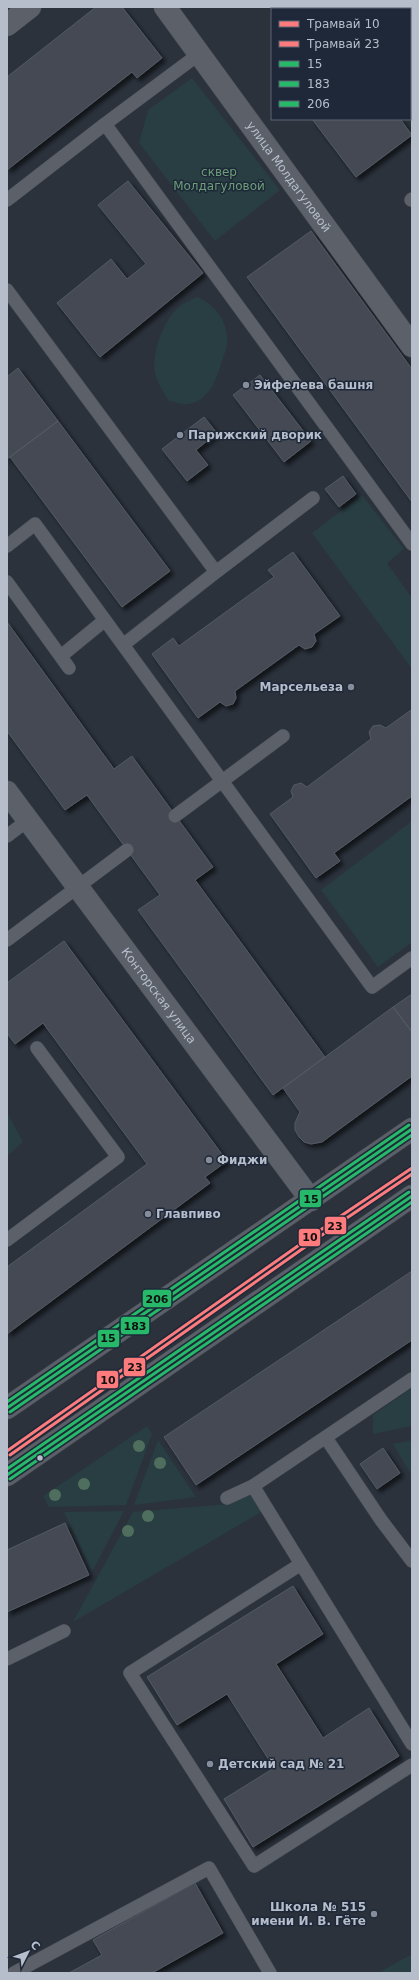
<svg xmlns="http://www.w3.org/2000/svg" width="419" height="1980" font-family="'DejaVu Sans',sans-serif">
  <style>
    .green { fill: #283e43 }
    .building { fill: #444a52; stroke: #535a63; filter: url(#shadow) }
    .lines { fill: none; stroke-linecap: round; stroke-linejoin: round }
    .service-casing { stroke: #484d54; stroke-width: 14 }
    .minor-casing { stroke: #484d54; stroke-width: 23 }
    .tertiary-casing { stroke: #484d54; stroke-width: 23 }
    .secondary-casing { stroke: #484d54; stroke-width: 23 }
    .service { stroke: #5c6169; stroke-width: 13 }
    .minor { stroke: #5c6169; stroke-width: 22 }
    .tertiary { stroke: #5c6169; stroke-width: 22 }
    .secondary { stroke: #5b5f67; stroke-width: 22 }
    .bus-1-casing { stroke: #1e2838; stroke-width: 6 }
    .bus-2-casing { stroke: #1e2838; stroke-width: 6 }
    .bus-3-casing { stroke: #1e2838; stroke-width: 6 }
    .bus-1 { stroke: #26b969; stroke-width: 3 }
    .bus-2 { stroke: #26b969; stroke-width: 3 }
    .bus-3 { stroke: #26b969; stroke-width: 3 }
    .tram-1-casing { stroke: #1e2838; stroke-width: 6 }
    .tram-2-casing { stroke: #1e2838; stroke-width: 6 }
    .tram-1 { stroke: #fd7b7d; stroke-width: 3 }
    .tram-2 { stroke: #fd7b7d; stroke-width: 3 }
    .tree { fill: #4f6e5d }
    .poi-dot { fill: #858d9a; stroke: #1e2838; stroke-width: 1.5 }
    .bus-dot { fill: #b6becc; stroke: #1e2838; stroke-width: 1.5 }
    .labels { text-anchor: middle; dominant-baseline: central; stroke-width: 3; stroke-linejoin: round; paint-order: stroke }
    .park-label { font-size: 12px; fill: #6c9f78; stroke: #1e2838 }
    .street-label { font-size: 12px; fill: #b6becc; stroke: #1e2838 }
    .poi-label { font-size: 12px; font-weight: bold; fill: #b6becc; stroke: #1e2838; text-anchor: start }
    .line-badge { stroke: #1e2838; stroke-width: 1.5 }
    .pale-badge-label { font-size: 11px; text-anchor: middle; font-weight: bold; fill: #111 }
  </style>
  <defs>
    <filter id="shadow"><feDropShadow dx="3.5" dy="3.5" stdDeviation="2" flood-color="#0009"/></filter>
  </defs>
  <rect width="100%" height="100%" fill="#2b323c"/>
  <path class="green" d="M192 78 280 190 215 241 139 143 148 110Z
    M197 297C215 304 229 323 227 343 227 349 224 355 222 361 217 378 209 402 188 404 182 405 175 402 169 401 164 393 157 383 155 373 151 354 164 318 180 306 185 302 192 300 197 297Z
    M362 495 404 549 387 563 412 598V669L312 533Z
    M412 821V942L378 967 321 890Z
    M7 1112 23 1142 7 1156Z
    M412 1388V1426L373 1434V1415Z
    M147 1426 152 1434 126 1505 49 1507 43 1496Z
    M158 1440 196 1497 134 1505Z
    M412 1440V1476L393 1444Z
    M251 1493 263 1511 73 1622 133 1512 229 1504Z
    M124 1511 92 1572 64 1512Z
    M412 1954V1973H378Z"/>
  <path class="building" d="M96 7H122L162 58 137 78 132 72 7 170V77Z
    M406 7H412V106L410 108V9H404Z
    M312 119H400L412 135 356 177Z
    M128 181 203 273 100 357 57 303 111 259 127 279 146 264 98 205Z
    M311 231 412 369V502L247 277Z
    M18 368 58 421 7 459V377Z
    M260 375 311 441 284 462 233 395Z
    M204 417 217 433 196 450 208 465 187 481 162 449Z
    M58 421 170 571 122 607 10 457Z
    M343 476 356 494 339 507 325 489Z
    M293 552 340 616 314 634 316 641 312 647 305 649 299 645 235 691 236 698 233 704 226 706 220 702 198 718 152 654 173 638 179 646 274 577 268 570Z
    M7 622 114 769 132 756 213 867 195 880 325 1057 273 1095 138 910 160 895 87 795 65 810 7 731Z
    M411 710 412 796 334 853 340 861 316 878 270 814 293 797 291 791 294 785 301 783 307 787 371 739 369 732 373 726 380 725 386 728Z
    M64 941 227 1161 205 1177 210 1183 7 1334V1267L147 1164 43 1023 15 1044 7 1033V983Z
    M412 994V1032L393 1007Z
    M393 1007 412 1032V1076L322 1142 311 1144 304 1142 299 1137 295 1130V1123L300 1112 283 1088Z
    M412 1271V1340L196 1485 164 1437Z
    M383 1448 400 1473 377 1489 360 1464Z
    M65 1523 89 1575 7 1612V1550Z
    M293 1586 323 1634 276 1664 323 1738 369 1708 399 1756 253 1847 224 1799 274 1768 227 1694 177 1725 147 1677Z
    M195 1883 223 1933 152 1973H69L102 1955 93 1940Z"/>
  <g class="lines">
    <g class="service-casing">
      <path id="service" d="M199 54 105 124 412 544
        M7 200 105 124
        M411 200 412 199
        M7 290 216 572 123 645
        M7 546 35 524 372 987 412 958
        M216 572 313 498
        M7 582 69 668
        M61 656 105 620
        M175 816 283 736
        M7 836 28 820
        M7 940 127 850
        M7 1240 118 1157 37 1048
        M326 1438 381 1520 412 1561
        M253 1486 412 1744
        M227 1498 253 1486 412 1379
        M301 1564 130 1673 254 1866 412 1765
        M7 1659 64 1631
        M14 1973 209 1868 270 1973"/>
    </g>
    <g class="minor-casing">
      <g id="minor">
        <path id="s1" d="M165 7 412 346"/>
        <path id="s2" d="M7 792 311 1200"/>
      </g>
    </g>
    <g class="tertiary-casing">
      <path id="tertiary" d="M7 25 30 7"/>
    </g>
    <g class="secondary-casing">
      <path id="secondary" d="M7 1408 412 1129
        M7 1475 412 1196"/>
    </g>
    <use href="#service" class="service"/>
    <use href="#minor" class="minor"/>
    <use href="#tertiary" class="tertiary"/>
    <use href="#secondary" class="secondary"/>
    <g class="bus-1-casing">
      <path id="bus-1" d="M7 1408 412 1129
        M7 1475 412 1196"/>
    </g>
    <g class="bus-2-casing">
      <path id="bus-2" d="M10 1412 412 1135
        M10 1479 412 1202"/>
    </g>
    <g class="bus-3-casing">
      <path id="bus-3" d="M7 1402 409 1125
        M7 1469 409 1192"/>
    </g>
    <use href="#bus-1" class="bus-1"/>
    <use href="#bus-2" class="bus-2"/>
    <use href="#bus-3" class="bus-3"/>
    <g class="tram-1-casing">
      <path id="tram-1" d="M7 1451 329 1224 412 1168"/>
    </g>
    <g class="tram-2-casing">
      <path id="tram-2" d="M10 1455 332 1228 412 1174"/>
    </g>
    <use href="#tram-1" class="tram-1"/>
    <use href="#tram-2" class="tram-2"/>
  </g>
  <g class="tree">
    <circle cx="139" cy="1446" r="6"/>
    <circle cx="160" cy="1463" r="6"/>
    <circle cx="84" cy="1484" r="6"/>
    <circle cx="55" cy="1495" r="6"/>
    <circle cx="148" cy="1516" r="6"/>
    <circle cx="128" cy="1531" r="6"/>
  </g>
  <g class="poi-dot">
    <circle cx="246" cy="385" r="4"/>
    <circle cx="180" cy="435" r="4"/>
    <circle cx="351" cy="687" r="4"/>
    <circle cx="209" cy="1160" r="4"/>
    <circle cx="148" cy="1214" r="4"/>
    <circle cx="210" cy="1764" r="4"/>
    <circle cx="374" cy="1914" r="4"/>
  </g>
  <circle class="bus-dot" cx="40" cy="1458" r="3.5"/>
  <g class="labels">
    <g class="park-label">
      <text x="219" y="172">сквер<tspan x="219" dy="14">Молдагуловой</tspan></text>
    </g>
    <g class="street-label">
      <text stroke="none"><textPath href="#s1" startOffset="210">улица Молдагуловой</textPath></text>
      <text stroke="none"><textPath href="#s2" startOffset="254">Конторская улица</textPath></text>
    </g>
    <g class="poi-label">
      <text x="254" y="385">Эйфелева башня</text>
      <text x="188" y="435">Парижский дворик</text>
      <text x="343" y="687" text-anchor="end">Марсельеза</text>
      <text x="217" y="1160">Фиджи</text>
      <text x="156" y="1214">Главпиво</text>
      <text x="218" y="1764">Детский сад № 21</text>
      <text x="366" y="1907" text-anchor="end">Школа № 515<tspan x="366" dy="14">имени И. В. Гёте</tspan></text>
    </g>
  </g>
  <g class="line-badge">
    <rect x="299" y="1189" width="23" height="19" rx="4" fill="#26b969"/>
    <rect x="324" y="1216" width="23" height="19" rx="4" fill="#fd7b7d"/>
    <rect x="298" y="1228" width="23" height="19" rx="4" fill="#fd7b7d"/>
    <rect x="142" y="1289" width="30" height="19" rx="4" fill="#26b969"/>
    <rect x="120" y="1316" width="30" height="19" rx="4" fill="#26b969"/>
    <rect x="97" y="1329" width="23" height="19" rx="4" fill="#26b969"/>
    <rect x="123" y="1357" width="23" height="20" rx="4" fill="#fd7b7d"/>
    <rect x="96" y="1370" width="23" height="19" rx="4" fill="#fd7b7d"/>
  </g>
  <g class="pale-badge-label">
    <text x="311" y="1203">15</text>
    <text x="335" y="1230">23</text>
    <text x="310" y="1241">10</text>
    <text x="157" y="1303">206</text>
    <text x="135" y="1330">183</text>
    <text x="108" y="1342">15</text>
    <text x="135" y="1371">23</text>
    <text x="108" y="1384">10</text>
  </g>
  <rect width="419" height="1980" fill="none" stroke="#b6becc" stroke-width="16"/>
  <rect x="271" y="8" width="140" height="112" fill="#1e2838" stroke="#5b6473"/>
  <rect x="279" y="21" width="20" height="6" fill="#fd7b7d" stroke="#5b6473"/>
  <text x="307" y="28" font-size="12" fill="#b6becc">Трамвай 10</text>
  <rect x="279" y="41" width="20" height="6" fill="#fd7b7d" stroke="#5b6473"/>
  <text x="307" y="48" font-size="12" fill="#b6becc">Трамвай 23</text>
  <rect x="279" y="61" width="20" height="6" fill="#26b969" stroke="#5b6473"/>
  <text x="307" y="68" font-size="12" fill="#b6becc">15</text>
  <rect x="279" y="81" width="20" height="6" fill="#26b969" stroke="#5b6473"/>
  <text x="307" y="88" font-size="12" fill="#b6becc">183</text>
  <rect x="279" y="101" width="20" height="6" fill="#26b969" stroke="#5b6473"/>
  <text x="307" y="108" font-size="12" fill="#b6becc">206</text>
  <g transform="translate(28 1952) rotate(48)" stroke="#1e2838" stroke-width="3" paint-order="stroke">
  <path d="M0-3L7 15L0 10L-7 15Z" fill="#b6becc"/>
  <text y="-6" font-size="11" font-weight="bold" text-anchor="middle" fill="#b6becc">С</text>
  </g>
</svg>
